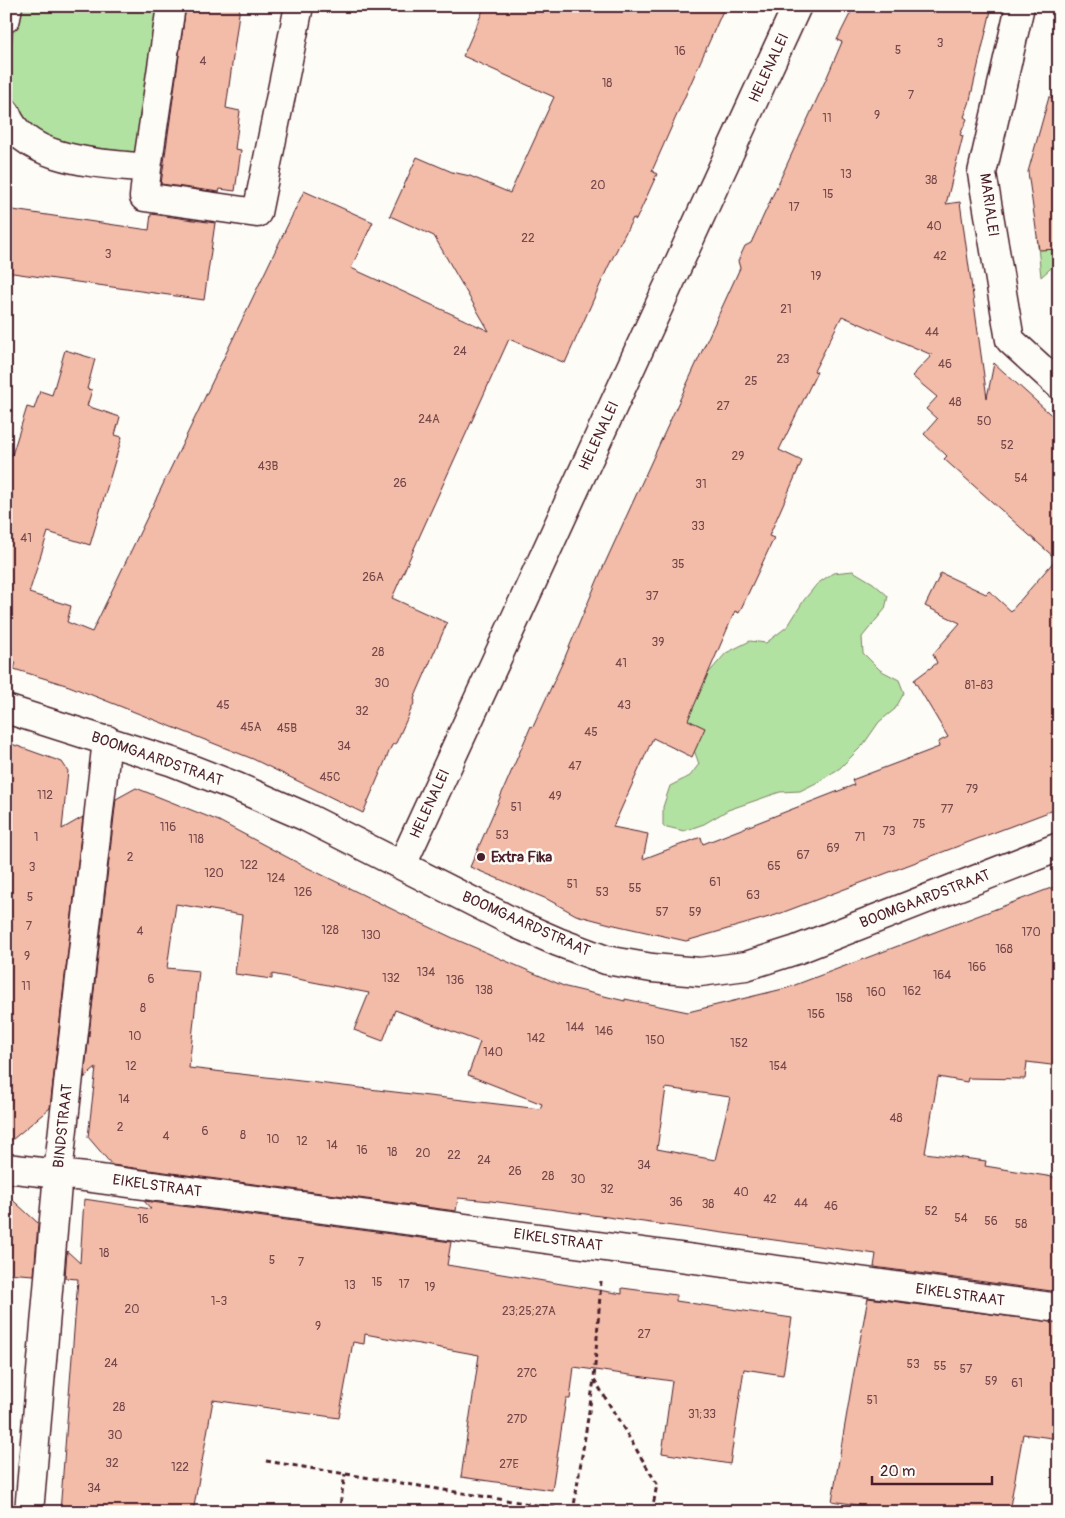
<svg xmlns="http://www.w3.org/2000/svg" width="1065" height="1518" font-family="Pangolin,sans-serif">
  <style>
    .green { fill: #b2e2a1; stroke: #7e8066 }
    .building { fill: #f3bca8; stroke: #4a1f2b; fill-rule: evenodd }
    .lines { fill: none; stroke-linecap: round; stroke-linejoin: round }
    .minor-casing { stroke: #4a1f2b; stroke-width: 31 }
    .path { stroke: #4a1f2b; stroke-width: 3; stroke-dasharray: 5 4; stroke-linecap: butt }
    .minor { stroke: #fdfcf7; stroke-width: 28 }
    .poi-dot { fill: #4a1f2b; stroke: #fdfcf7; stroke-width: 2 }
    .labels { text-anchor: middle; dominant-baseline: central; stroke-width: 5; stroke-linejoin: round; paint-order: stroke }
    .number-label { font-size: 12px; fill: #74464a }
    .street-label { font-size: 15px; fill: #4a1f2b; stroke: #fdfcf7 }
    .poi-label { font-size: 15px; font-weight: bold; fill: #4a1f2b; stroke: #fdfcf7; text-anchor: start }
  </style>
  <rect width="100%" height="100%" fill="#fdfcf7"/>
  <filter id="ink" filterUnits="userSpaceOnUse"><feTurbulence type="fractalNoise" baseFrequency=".02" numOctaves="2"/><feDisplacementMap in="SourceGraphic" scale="10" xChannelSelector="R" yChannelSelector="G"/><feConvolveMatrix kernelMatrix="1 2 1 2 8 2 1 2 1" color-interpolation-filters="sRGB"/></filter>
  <g filter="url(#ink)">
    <path class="green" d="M17 6H165L144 154 68 144 37 133 25 120 16 102 9 84V60Z
      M1059 218V261L1041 277 1037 237Z
      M853 571 873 583 888 596 885 609 862 637 863 653 880 670 899 680 904 693 895 709 879 722 863 745 840 768 818 782 800 791 780 792 728 810 704 824 684 831 663 826V807L670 786 690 776 699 764 690 739 683 710 706 676 726 653 750 641 766 643 788 626 804 600 817 584 833 573Z"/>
    <path class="building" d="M186 6H240L226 108 240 111 235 149 241 150 235 191 220 189 219 192 161 184Z
      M485 6H725L652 171 657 174 636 220 633 218 608 267 565 363 509 339 421 533 392 598 447 623 414 699 415 701 396 743 392 745 363 813 253 759 69 686 14 669 16 662 6 659V453L12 455 27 407 34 409 40 391 52 395 65 350 95 359 87 389 92 390 87 406 120 417 115 435 122 437 90 545 48 532 29 593 71 606 67 622 92 632 304 191 373 222 351 268 489 331 434 236 390 216 417 157 452 172 470 176 510 193 554 97 463 56Z
      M854 6H992L969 104 964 117 967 119 960 135 963 136 946 204 960 202 987 398 994 363 1059 422V808L776 915 686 941 610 924 576 915 547 899 470 867 531 726 533 727 565 657 600 574 740 268 738 261 745 246 751 243 827 77 842 42 837 40ZM842 316 932 355 912 376 937 397 926 409 937 419 924 434 947 456 944 459 1056 559 1011 611 989 591 986 594 941 573 925 606 960 623 933 654 937 663 914 680 948 737 938 742 939 747 852 780 854 785 703 844 701 837 643 859 648 834 613 827 653 738 692 757 705 728 688 720 735 611 739 613 774 538 769 536 802 461 779 450 817 372 814 371Z
      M1049 97 1059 98V249L1039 250 1028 172Z
      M6 209 149 230 151 214 215 223 204 300 6 272Z
      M6 742 62 762 68 771 62 829 83 817 50 1108 6 1145Z
      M136 788 219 821 300 864 400 913 455 939 566 987 625 1001V999L688 1012 787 988 1059 885V1066L1027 1062 1025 1079 968 1078 967 1082 938 1077 925 1153 986 1161 985 1166 1059 1178V1292L874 1267 876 1254 491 1201 458 1198 456 1211 112 1165 88 1137 96 1068 84 1078 116 799ZM176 904 242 915 235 974 272 979V974L369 993 354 1030 383 1041 395 1010 480 1042 468 1075 542 1104 540 1109 189 1068 199 971 167 968ZM666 1088 730 1097 715 1160 657 1149Z
      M6 1194 38 1223 34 1275 6 1273Z
      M84 1199 151 1209 144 1201 451 1242 447 1265 622 1294V1288L676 1295V1301L792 1318 783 1375 744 1369 730 1464 662 1453 672 1381 574 1367 570 1399H566L552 1490 461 1477 479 1355 365 1334 364 1344 353 1342 339 1418 213 1400 193 1512H60L78 1279 65 1278 67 1251 80 1263Z
      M868 1298 1059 1323V1439L1023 1434 1009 1512 896 1511 832 1501 852 1383Z"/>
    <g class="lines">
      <g class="minor-casing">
        <path id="minor" d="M1020 6 982 173 1010 340 1059 385
          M6 18 8 6
          M6 113C24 163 104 163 147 168L171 6
          M147 168 144 197 257 213 299 6
          M6 709 173 762 237 787 304 816 519 925 558 942 606 960 652 968 700 972 746 966 796 950 1059 847
          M402 865 797 6
          M6 1168 85 1177 1059 1308
          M29 1512 58 1173 107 740"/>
      </g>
      <path class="path" d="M601 1281 594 1379 657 1484 652 1512
        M266 1461 573 1511
        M339 1512 345 1474
        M573 1512 594 1380"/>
      <use href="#minor" class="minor"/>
    </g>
  </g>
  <circle class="poi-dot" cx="481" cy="857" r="5"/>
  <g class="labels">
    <g class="number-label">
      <text x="940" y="43">3</text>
      <text x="898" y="50">5</text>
      <text x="680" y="51">16</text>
      <text x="203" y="61">4</text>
      <text x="607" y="83">18</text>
      <text x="911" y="95">7</text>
      <text x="877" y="115">9</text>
      <text x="827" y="118">11</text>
      <text x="846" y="174">13</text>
      <text x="931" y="180">38</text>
      <text x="598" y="185">20</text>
      <text x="828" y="194">15</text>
      <text x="794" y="207">17</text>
      <text x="934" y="226">40</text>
      <text x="528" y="238">22</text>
      <text x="108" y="254">3</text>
      <text x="940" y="256">42</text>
      <text x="816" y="276">19</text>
      <text x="786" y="309">21</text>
      <text x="932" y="332">44</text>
      <text x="460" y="351">24</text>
      <text x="783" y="359">23</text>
      <text x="945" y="364">46</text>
      <text x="751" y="381">25</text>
      <text x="955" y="402">48</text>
      <text x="723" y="406">27</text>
      <text x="429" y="419">24A</text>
      <text x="984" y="421">50</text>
      <text x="1007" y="445">52</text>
      <text x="738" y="456">29</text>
      <text x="268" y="466">43B</text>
      <text x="1021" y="478">54</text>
      <text x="400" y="483">26</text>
      <text x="701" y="484">31</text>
      <text x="698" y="526">33</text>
      <text x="26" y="538">41</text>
      <text x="678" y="564">35</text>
      <text x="373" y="577">26A</text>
      <text x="652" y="596">37</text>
      <text x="658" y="642">39</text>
      <text x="378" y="652">28</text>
      <text x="621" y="663">41</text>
      <text x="382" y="683">30</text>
      <text x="979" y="685">81-83</text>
      <text x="223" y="705">45</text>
      <text x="624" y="705">43</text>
      <text x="362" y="711">32</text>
      <text x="251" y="727">45A</text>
      <text x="287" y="728">45B</text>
      <text x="591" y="732">45</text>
      <text x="344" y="746">34</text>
      <text x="575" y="766">47</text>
      <text x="330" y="777">45C</text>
      <text x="972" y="789">79</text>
      <text x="45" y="795">112</text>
      <text x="555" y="796">49</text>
      <text x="516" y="807">51</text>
      <text x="947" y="809">77</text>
      <text x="919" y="824">75</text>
      <text x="168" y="827">116</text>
      <text x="889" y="831">73</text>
      <text x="502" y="835">53</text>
      <text x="36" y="837">1</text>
      <text x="860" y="837">71</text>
      <text x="196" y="839">118</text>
      <text x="833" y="848">69</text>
      <text x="803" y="855">67</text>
      <text x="130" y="857">2</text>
      <text x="249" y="865">122</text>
      <text x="774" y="866">65</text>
      <text x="32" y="867">3</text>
      <text x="214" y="873">120</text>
      <text x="276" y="878">124</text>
      <text x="715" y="882">61</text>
      <text x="572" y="884">51</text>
      <text x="635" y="888">55</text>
      <text x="303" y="892">126</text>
      <text x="602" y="892">53</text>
      <text x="753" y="895">63</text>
      <text x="30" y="897">5</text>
      <text x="662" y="912">57</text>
      <text x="695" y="912">59</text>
      <text x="29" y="926">7</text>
      <text x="330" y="930">128</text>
      <text x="140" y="931">4</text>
      <text x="1031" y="932">170</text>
      <text x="371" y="935">130</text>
      <text x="1004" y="949">168</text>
      <text x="27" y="956">9</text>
      <text x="977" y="967">166</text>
      <text x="426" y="972">134</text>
      <text x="942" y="975">164</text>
      <text x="391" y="978">132</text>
      <text x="151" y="979">6</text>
      <text x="455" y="980">136</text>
      <text x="26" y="986">11</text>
      <text x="484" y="990">138</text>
      <text x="912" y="991">162</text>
      <text x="876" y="992">160</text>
      <text x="844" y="998">158</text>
      <text x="143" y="1008">8</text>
      <text x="816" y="1014">156</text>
      <text x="575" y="1027">144</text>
      <text x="604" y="1031">146</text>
      <text x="135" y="1036">10</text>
      <text x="536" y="1038">142</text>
      <text x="655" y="1040">150</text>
      <text x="739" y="1043">152</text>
      <text x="493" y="1052">140</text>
      <text x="131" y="1066">12</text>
      <text x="778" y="1066">154</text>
      <text x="124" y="1099">14</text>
      <text x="896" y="1118">48</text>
      <text x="120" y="1127">2</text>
      <text x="205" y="1131">6</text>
      <text x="243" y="1135">8</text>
      <text x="166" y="1136">4</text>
      <text x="273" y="1139">10</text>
      <text x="302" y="1141">12</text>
      <text x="332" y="1145">14</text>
      <text x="362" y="1150">16</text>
      <text x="392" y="1152">18</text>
      <text x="423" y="1153">20</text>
      <text x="454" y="1155">22</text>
      <text x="484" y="1160">24</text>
      <text x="644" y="1165">34</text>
      <text x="515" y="1171">26</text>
      <text x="548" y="1176">28</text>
      <text x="578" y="1179">30</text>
      <text x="607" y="1189">32</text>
      <text x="741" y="1192">40</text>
      <text x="770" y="1199">42</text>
      <text x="676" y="1202">36</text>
      <text x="801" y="1203">44</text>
      <text x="708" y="1204">38</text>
      <text x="831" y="1206">46</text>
      <text x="931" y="1211">52</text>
      <text x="961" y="1218">54</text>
      <text x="143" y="1219">16</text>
      <text x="991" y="1221">56</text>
      <text x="1021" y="1224">58</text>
      <text x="104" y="1253">18</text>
      <text x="272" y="1260">5</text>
      <text x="301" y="1262">7</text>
      <text x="377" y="1282">15</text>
      <text x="404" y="1284">17</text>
      <text x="350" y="1285">13</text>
      <text x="430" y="1287">19</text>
      <text x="219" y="1301">1-3</text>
      <text x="132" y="1309">20</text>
      <text x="529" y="1311">23;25;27A</text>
      <text x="318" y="1326">9</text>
      <text x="644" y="1334">27</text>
      <text x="111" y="1363">24</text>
      <text x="913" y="1364">53</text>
      <text x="940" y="1366">55</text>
      <text x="966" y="1369">57</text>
      <text x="527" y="1373">27C</text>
      <text x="991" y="1381">59</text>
      <text x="1017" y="1383">61</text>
      <text x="872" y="1400">51</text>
      <text x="119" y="1407">28</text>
      <text x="702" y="1414">31;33</text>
      <text x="517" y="1419">27D</text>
      <text x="115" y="1435">30</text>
      <text x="112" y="1463">32</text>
      <text x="509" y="1464">27E</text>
      <text x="180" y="1467">122</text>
      <text x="94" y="1488">34</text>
    </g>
    <g class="street-label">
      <text transform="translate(769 68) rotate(-65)">HELENALEI</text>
      <text transform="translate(989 205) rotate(82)">MARIALEI</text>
      <text transform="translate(599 436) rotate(-65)">HELENALEI</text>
      <text transform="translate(157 759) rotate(19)">BOOMGAARDSTRAAT</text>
      <text transform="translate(430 804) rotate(-65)">HELENALEI</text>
      <text transform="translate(925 899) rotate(-21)">BOOMGAARDSTRAAT</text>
      <text transform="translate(526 924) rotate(24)">BOOMGAARDSTRAAT</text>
      <text transform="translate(63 1126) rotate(-84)">BINDSTRAAT</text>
      <text transform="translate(157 1186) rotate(8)">EIKELSTRAAT</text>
      <text transform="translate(558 1240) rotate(8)">EIKELSTRAAT</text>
      <text transform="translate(960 1295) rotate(8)">EIKELSTRAAT</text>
    </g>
    <g class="poi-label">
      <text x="491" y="857">Extra Fika</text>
    </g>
  </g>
  <rect width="1065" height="1518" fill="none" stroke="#fdfcf7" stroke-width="25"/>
  <rect x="12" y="12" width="1040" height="1493" fill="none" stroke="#4a1f2b" stroke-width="2" filter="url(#ink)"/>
  <path d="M872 1476v8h120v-8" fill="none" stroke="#4a1f2b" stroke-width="2.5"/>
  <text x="880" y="1476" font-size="15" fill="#4a1f2b" stroke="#fdfcf7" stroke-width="4" paint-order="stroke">20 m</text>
</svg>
